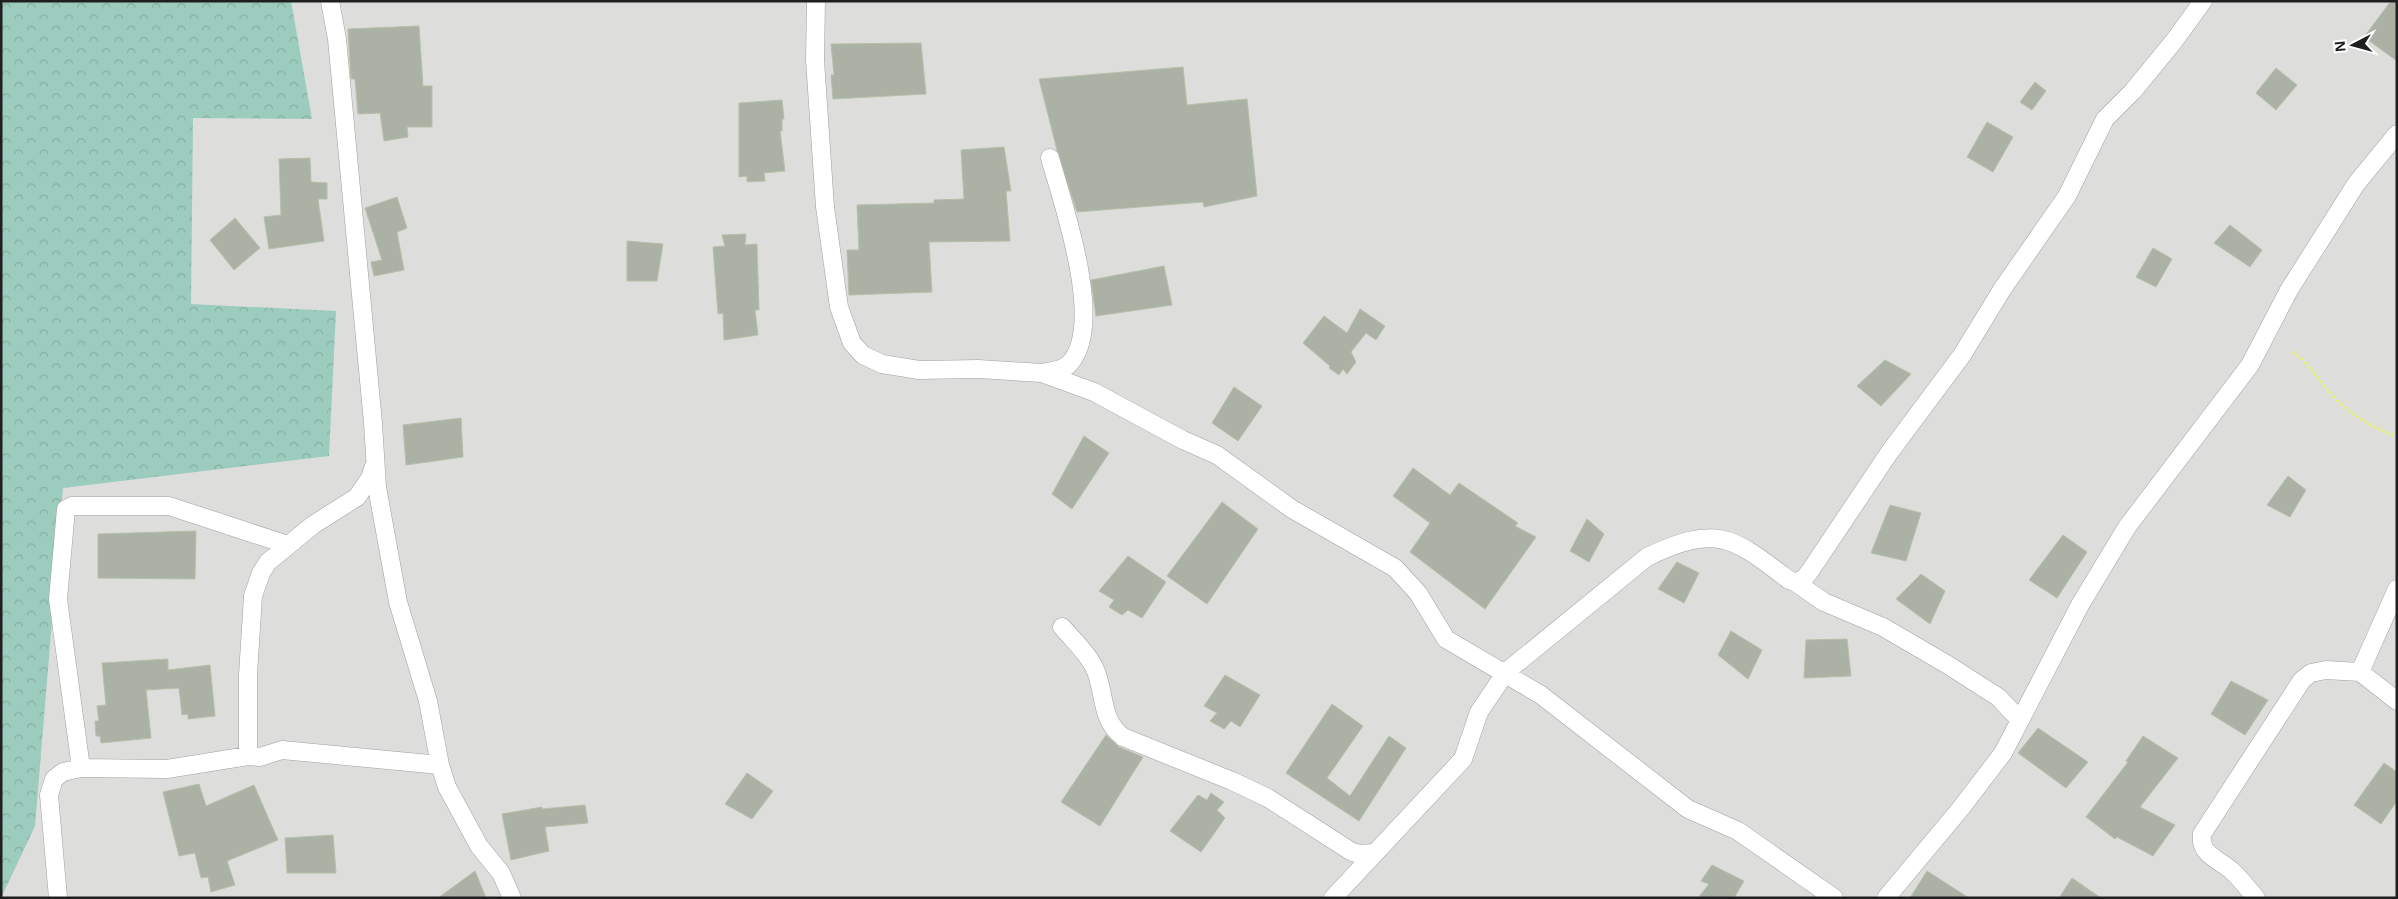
<svg xmlns="http://www.w3.org/2000/svg" width="2398" height="899" font-family="'Open Sans',sans-serif">
  <style>
    .residential { fill: #dddddc }
    .forest { fill: url(#forest-crowns) }
    .building { fill: #acb1a5; stroke: #b6c0a8 }
    .lines { fill: none; stroke-linecap: round; stroke-linejoin: round }
    .minor-casing { stroke: #a0a0a0; stroke-width: 19 }
    .path { stroke: #e8f372; stroke-width: 3; stroke-dasharray: 2.5 2.5; stroke-linecap: butt }
    .minor { stroke: #fff; stroke-width: 18 }
  </style>
  <defs>
    <pattern id="forest-crowns" width="20" height="18" patternUnits="userSpaceOnUse" patternTransform="scale(1.25)"><rect width="20" height="18" fill="#9cccbd"/><path d="M2 6a3 3 0 1 1 6 0M12 15a3 3 0 1 1 6 0" fill="none" stroke="#86afa2"/></pattern>
  </defs>
  <rect width="100%" height="100%" fill="#e9efe5"/>
  <path class="residential" d="M20 1H2397V898H1V754Z"/>
  <path class="forest" d="M1 1H291L312 119 193 118 191 304 336 311 329 456 63 488 35 826 1 898Z"/>
  <path class="building" d="M2391 1H2397V61L2364 37Z
    M419 26 423 86H432V127H407L408 137 384 141 380 113 358 114 355 79H351L348 29Z
    M921 43 926 94 833 99 831 75H834L831 44Z
    M1183 67 1187 105 1247 99 1257 196 1204 207 1203 202 1077 212 1057 150 1039 79Z
    M2276 68 2297 85 2276 110 2256 93Z
    M2035 82 2046 91 2032 110 2020 102Z
    M782 100 784 119H782V131H780L785 171 764 173 765 181 747 182V176L739 177V103Z
    M1987 122 2013 137 1993 172 1967 157Z
    M1004 147 1011 191H1006L1010 241 929 242 932 292 849 295 847 250H859L857 205 934 203V200L964 199 961 150Z
    M310 158 311 182 327 183V199H318L324 241 269 249 264 217 281 215 279 159Z
    M397 197 407 228 397 232 404 270 374 276 371 262 382 260 365 208Z
    M235 218 260 248 234 270 210 240Z
    M2230 225 2262 250 2250 267 2214 243Z
    M746 234 745 245 757 244 759 310H755L758 335 724 340 723 313 718 314 713 247 725 246 722 235Z
    M627 241 663 244 657 281H627Z
    M2153 248 2172 259 2156 287 2136 277Z
    M1164 266 1172 305 1096 316 1091 280Z
    M1360 309 1385 326 1376 340 1366 333 1351 352 1356 362 1347 374 1343 369 1339 375 1329 368 1330 366 1303 343 1324 316 1347 333Z
    M1885 360 1911 374 1881 406 1857 386Z
    M1234 387 1262 406 1238 441 1212 423Z
    M461 418 463 457 406 465 403 425Z
    M1084 436 1109 453 1072 509 1052 494Z
    M1413 468 1450 495 1459 483 1518 523 1515 526 1536 537 1485 609 1410 552 1430 523 1393 496Z
    M2288 476 2306 490 2290 517 2267 505Z
    M1222 502 1258 529 1207 604 1167 576Z
    M1890 505 1921 513 1906 561 1871 553Z
    M1587 519 1604 534 1589 562 1570 551Z
    M196 531 195 579 98 578V534Z
    M2063 535 2087 552 2057 598 2029 580Z
    M1128 556 1166 582 1142 618 1128 610 1122 615 1109 607 1114 600 1099 591Z
    M1677 562 1699 573 1684 603 1658 589Z
    M1921 574 1945 591 1930 624 1896 599Z
    M1731 631 1762 650 1748 679 1718 655Z
    M1847 639 1851 676 1804 678 1806 640Z
    M168 659V670L210 665 215 716 188 719V714L182 715 179 688 146 690 151 738 101 743 100 736H96L95 721H99L97 706 106 705 102 663Z
    M1225 675 1260 695 1240 727 1231 721 1224 729 1210 721 1217 713 1204 706Z
    M2231 681 2268 700 2245 735 2211 714Z
    M1332 704 1363 726 1327 778 1350 796 1389 736 1406 748 1359 821 1286 773Z
    M2038 728 2088 762 2066 788 2018 753Z
    M1106 735 1119 747 1143 757 1100 826 1061 802Z
    M2143 736 2178 758 2140 807 2175 825 2153 856 2117 837 2115 839 2086 817 2128 762 2126 761Z
    M2384 763 2397 772V801L2381 824 2354 805Z
    M747 773 773 791 752 819 725 804Z
    M199 784 206 806 254 785 278 840 227 861 235 885 211 892 208 877 201 878 195 853 179 856 163 792Z
    M1211 793 1224 802 1217 810 1225 818 1201 852 1170 831 1198 795 1207 800Z
    M585 805 588 823 545 827 549 851 511 860 502 814 542 807V809Z
    M333 835 336 873H287L285 838Z
    M1712 865 1744 881 1734 898H1698L1709 884 1701 881Z
    M475 871 486 898H438Z
    M1927 871 1969 898H1910Z
    M2072 878 2101 898H2059Z"/>
  <g class="lines">
    <g class="minor-casing">
      <path id="minor" d="M330 1 337 39 373 423 377 487 398 602 428 701 440 765 447 787 479 846 501 873 512 898
        M816 1 815 60 825 207 839 307 852 343 863 355 882 364 919 370 978 369 1042 373 1094 392 1183 440 1217 455 1292 509 1395 568 1418 593 1446 639 1541 695 1688 809 1738 831 1834 898
        M1042 373C1052 371 1063 371 1070 363 1105 324 1063 204 1050 158
        M1795 582 1803 580 1810 571 1889 453 1962 355 2003 288 2067 196 2105 119 2133 91 2174 41 2203 1
        M1062 627C1073 640 1087 652 1094 667 1106 691 1099 719 1123 737L1232 781 1268 798 1352 852 1360 854 1374 853
        M2360 672 2397 589
        M248 756V675L253 596 261 573 268 562 313 525 357 497 370 478 374 466
        M81 768 58 599 66 509 72 506H169L288 545
        M58 898 49 795 54 779 63 772 81 768 167 769 248 756 260 757 282 750 440 765
        M1333 898 1463 759 1479 712 1506 672 1647 557C1717 524 1731 536 1789 580L1795 582 1824 602 1883 627 1948 665 1998 697 2020 720
        M1886 898 1961 808 2003 753 2080 605 2127 527 2250 365 2289 290 2356 184 2397 134
        M2256 898C2248 889 2241 879 2232 871 2219 859 2199 855 2202 834L2302 680 2311 673 2326 670 2360 672 2397 701"/>
    </g>
    <path class="path" d="M2293 352C2312 366 2319 382 2335 398 2352 417 2374 427 2397 437"/>
    <use href="#minor" class="minor"/>
  </g>
  <rect width="2398" height="899" fill="none" stroke="#1f1f1f" stroke-width="5"/>
  <g transform="translate(2353 45) rotate(264)" stroke="#ffffff" stroke-width="4" paint-order="stroke">
  <path d="M0-4L9 19L0 12L-9 19Z" fill="#1f1f1f"/>
  <text y="-8" font-size="14" font-weight="bold" text-anchor="middle" fill="#1f1f1f">N</text>
  </g>
</svg>
